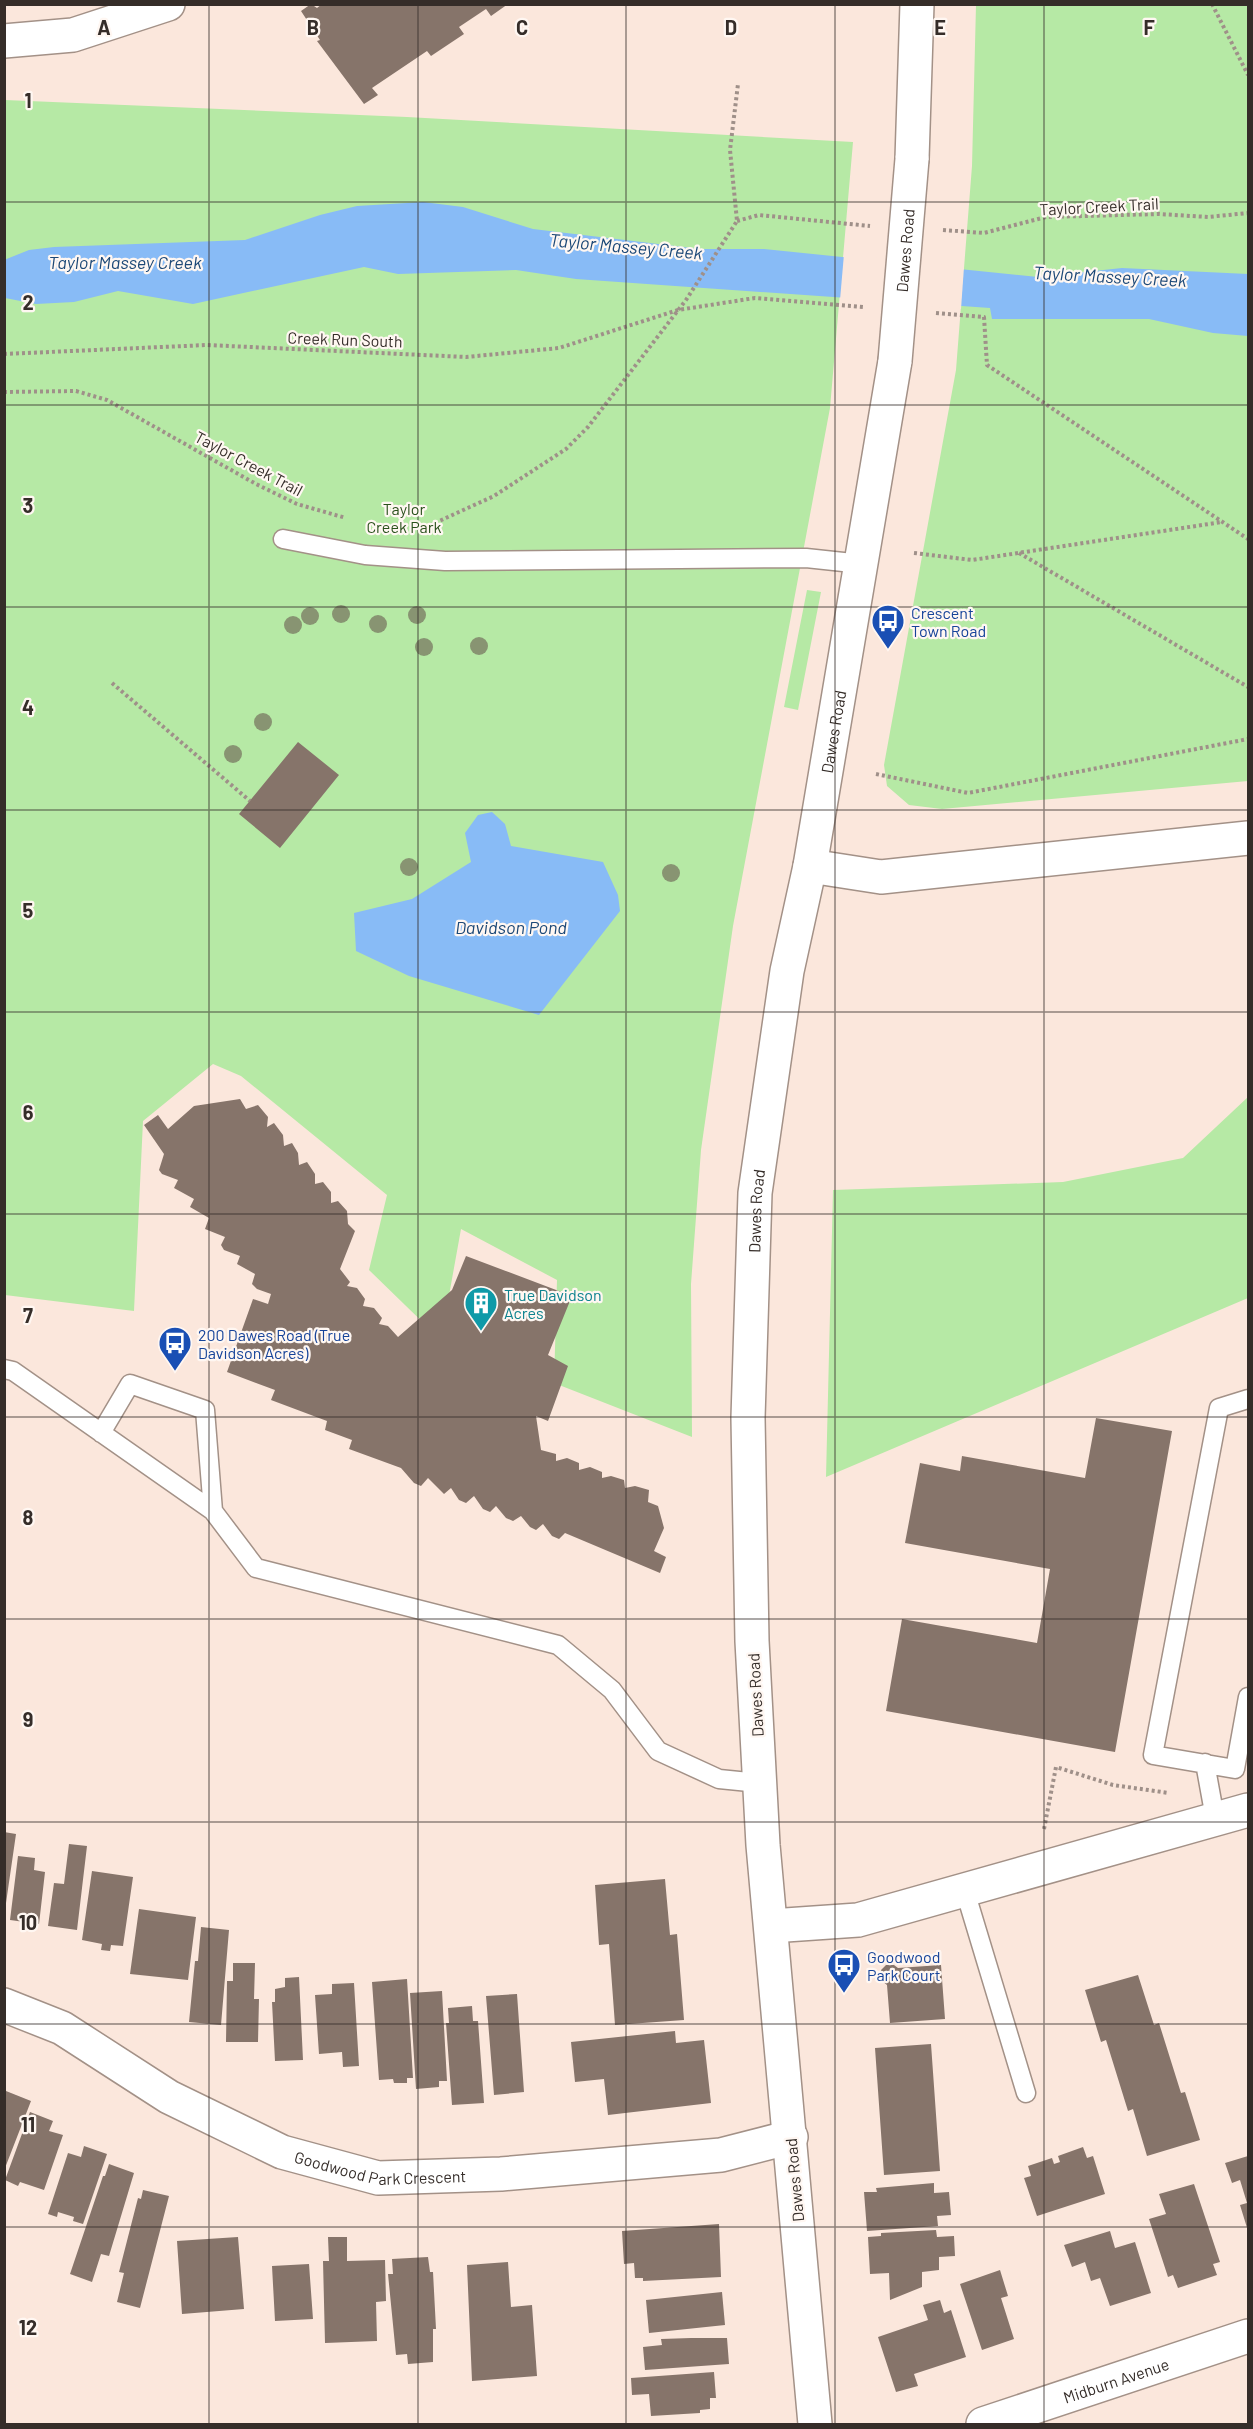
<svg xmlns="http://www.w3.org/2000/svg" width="1253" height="2429" font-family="Barlow,sans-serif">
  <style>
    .green { fill: #b6e9a5 }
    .water { fill: #88bbf6 }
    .pier { fill: #fbe7dc }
    .building { fill: #86746a }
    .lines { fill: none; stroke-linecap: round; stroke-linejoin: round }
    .lane-casing { stroke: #a39187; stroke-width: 21 }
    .street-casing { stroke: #a39187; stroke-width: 36 }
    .secondary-casing { stroke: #a39187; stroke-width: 36 }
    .path { stroke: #9f9089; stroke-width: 4; stroke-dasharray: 3 3; stroke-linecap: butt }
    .lane { stroke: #fff; stroke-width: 18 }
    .street { stroke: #fff; stroke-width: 33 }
    .secondary { stroke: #fff; stroke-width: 33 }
    .secondary-bridge-casing { stroke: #a39187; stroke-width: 36; stroke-linecap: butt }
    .secondary-bridge { stroke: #fff; stroke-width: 33 }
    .tree { fill: #889472 }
    .grid { fill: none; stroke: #352d29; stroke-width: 1.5; stroke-opacity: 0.55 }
    .labels { text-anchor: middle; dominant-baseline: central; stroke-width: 4.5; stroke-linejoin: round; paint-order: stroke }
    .street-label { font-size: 16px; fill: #352d29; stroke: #fff7f2 }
    .park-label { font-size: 16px; fill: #2a511c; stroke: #fff7f2 }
    .transit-label { font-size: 16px; fill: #164399; stroke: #fff7f2; text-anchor: start }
    .culture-label { font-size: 16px; fill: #0d838f; stroke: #fff7f2; text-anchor: start }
    .water-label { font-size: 18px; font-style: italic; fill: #1c4877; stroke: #fff7f2 }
    .grid-label { font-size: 20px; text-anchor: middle; font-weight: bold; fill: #352d29; stroke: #fff7f2; stroke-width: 4.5; stroke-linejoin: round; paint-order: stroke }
  </style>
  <rect width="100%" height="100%" fill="#fbe7dc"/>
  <path class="green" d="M976 5H1248V781L942 809 909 805 887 786 884 765 956 370 972 166Z
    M5 100 407 117 853 142 830 408 733 926 701 1150 691 1284 692 1437 554 1383 557 1280 461 1229 441 1340 369 1270 387 1195 241 1076 213 1064 143 1121 134 1311 5 1295Z
    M807 590 821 592 798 710 784 707Z
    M1248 1097V1298L826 1477 833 1190 1063 1182 1183 1158Z"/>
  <path class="water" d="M423 202 463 207 533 229 700 249H764L1038 277 1122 268 1248 274V336L1213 333 1149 319H992L990 308 576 279 516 270 398 274 364 267 193 304 118 291 74 302 36 304 5 298 4 260 29 250 54 247 245 240 320 215 357 206Z
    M492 812 505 824 511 846 603 862 618 895 620 911 539 1015 409 976 356 951 354 913 412 899 471 862 465 833 478 815Z"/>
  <path class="pier" d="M844 254 964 267 961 309 840 300Z"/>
  <path class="building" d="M311 4 317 8 322 4H508L491 16 486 9 459 27 464 34 431 56 427 51 372 88 378 95 364 104 317 41 320 40 301 11Z
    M298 742 339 775 280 848 239 814Z
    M240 1099 246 1109 258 1105 268 1117 267 1127 274 1123 283 1135 284 1146 292 1143 298 1153 299 1165 307 1162 315 1174V1184L323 1182 331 1192V1203L338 1201 347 1211 348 1224 355 1231 340 1269 350 1282 347 1286 357 1288 365 1299 363 1306 374 1308 382 1318 379 1324 388 1326 398 1337 452 1290 466 1256 572 1296 548 1355 568 1366 548 1421 536 1416 541 1450 556 1454V1461L567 1458 579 1463V1470L590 1467 602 1472V1478L611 1476 624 1480 625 1488 635 1486 649 1490 648 1502 658 1506 664 1528 654 1551 666 1557 660 1573 565 1533 559 1539 552 1536 543 1524 536 1530 530 1527 521 1516 513 1521 506 1518 496 1506 490 1512 483 1509 474 1496 466 1503 459 1500 451 1488 444 1494 428 1478 421 1486 414 1483 401 1468 349 1449 352 1440 325 1430 327 1421 271 1400 275 1390 227 1372 253 1299 268 1304 271 1294 257 1289 252 1284 255 1274 237 1264 240 1256 224 1250 221 1245 225 1237 205 1229 209 1218 190 1207 194 1199 174 1188 178 1180 162 1174 159 1170 164 1154 144 1125 158 1115 168 1129 194 1106Z
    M1096 1418 1172 1431 1115 1752 886 1711 902 1619 1037 1643 1050 1569 905 1543 920 1463 960 1471 962 1456 1085 1478Z
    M4 1832 16 1834 6 1903 4 1902Z
    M69 1844 87 1846 77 1930 48 1926 54 1883 64 1884Z
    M18 1856 35 1858 34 1870 45 1872 39 1924 10 1920Z
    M92 1871 133 1877 123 1946 111 1945 110 1951 101 1950 102 1944 82 1940Z
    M665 1879 670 1935 677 1934 684 2020 615 2025 609 1944 599 1945 595 1885Z
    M139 1909 196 1917 188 1980 130 1974Z
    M201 1927 229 1930 221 2025 189 2022 195 1961H198Z
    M233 1963H255L254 1999H259L258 2042H226L227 1981H233Z
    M886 1965H894L898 1968 941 1965 945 2019 890 2023 887 1985 881 1980V1970Z
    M1138 1975 1154 2025 1159 2023 1181 2093 1185 2092 1200 2140 1147 2156 1133 2109 1128 2111 1106 2040 1101 2042 1085 1990Z
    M299 1977 303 2060 275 2061 272 2002H275V1989L285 1987V1978Z
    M407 1979 413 2078H407V2083H394L393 2079 379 2080 372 1982Z
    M354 1983 359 2066 343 2067 342 2052 319 2054 315 1995 332 1994V1984Z
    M442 1991 447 2081H439V2087L416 2089 410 1993Z
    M517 1994 524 2092 494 2095 486 1996Z
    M472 2006 473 2021H478L484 2103 452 2105 446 2023H449L448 2008Z
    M675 2031 676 2043 704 2040 711 2103 608 2115 604 2079 575 2082 571 2042Z
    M931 2044 940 2171 884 2175 875 2048Z
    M6 2091 31 2101 5 2168 4 2094Z
    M30 2112 53 2121 49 2131 63 2135 44 2190 20 2182 18 2186 5 2180Z
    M84 2146 107 2154 83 2224 73 2221 74 2217 58 2212 57 2217 48 2214 68 2153 81 2157Z
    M1083 2147 1087 2158 1093 2156 1105 2194 1037 2216 1024 2178 1031 2176 1028 2166 1052 2158 1054 2164 1060 2162 1058 2156Z
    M1248 2156V2231L1240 2205 1247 2203 1240 2180 1232 2183 1225 2163Z
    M109 2164 134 2173 109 2256 101 2254 92 2282 70 2274 103 2176H105Z
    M934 2183V2193L949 2192 951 2215 937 2216 938 2226 867 2231 864 2192H877L876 2188Z
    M1194 2184 1220 2262 1213 2264 1217 2275 1178 2288 1173 2275 1168 2277 1149 2219 1166 2214 1159 2194Z
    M143 2190 169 2196 140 2308 117 2302 124 2273 119 2272 138 2198 141 2199Z
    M719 2224 721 2277 643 2281V2278H635L634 2263 624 2264 622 2231Z
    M936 2230 937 2237 954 2236 955 2256 939 2257V2270L922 2272V2287L890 2300 889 2273 870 2274 868 2237 881 2236V2233Z
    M1110 2231 1115 2248 1135 2242 1151 2293 1110 2306 1100 2278 1091 2281 1085 2262 1072 2267 1064 2245Z
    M238 2237 244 2309 182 2314 177 2241Z
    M328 2237H347V2261L385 2260 386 2301 376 2302 377 2341 325 2343 323 2261H329Z
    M428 2257 430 2272H433L436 2329H433V2362L408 2364 407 2354 396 2355 388 2274H393L392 2259Z
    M508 2262 511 2307 532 2305 537 2376 472 2381 467 2265Z
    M309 2264 313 2319 275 2321 272 2266Z
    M1000 2270 1008 2296 1001 2298 1014 2339 982 2350 960 2284Z
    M722 2292 725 2325 649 2333 646 2300Z
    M940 2300 944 2313 951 2310 966 2357 914 2374 918 2386 896 2392 878 2337 928 2320 923 2305Z
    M691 2338H727L729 2364 645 2370 643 2347 662 2345 661 2339Z
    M714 2372 716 2398H710V2409L700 2410V2413L651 2416 649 2394 632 2395 631 2378Z"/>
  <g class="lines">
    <g class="lane-casing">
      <path id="lane" d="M283 539 365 555 445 561 806 558 862 564
        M4 1369 13 1371 213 1511 256 1568 558 1645 612 1690 658 1751 719 1779 759 1783
        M1248 1399 1219 1408 1153 1755 1235 1769 1248 1697
        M101 1433 130 1384 205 1410 213 1511
        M1205 1763 1215 1818
        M965 1891 1026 2093"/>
    </g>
    <g class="street-casing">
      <g id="street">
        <path d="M4 41 73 35 168 4"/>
        <path d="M771 1926 858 1920 1248 1810"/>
        <path id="s1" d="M4 2005 62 2028 169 2097 282 2152 378 2178 501 2174 721 2155 791 2137"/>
        <path id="s2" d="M983 2424 1248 2336"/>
      </g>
    </g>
    <g class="secondary-casing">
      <g id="secondary">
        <path d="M912 159 917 4"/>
        <path d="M810 866 881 877 1248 838"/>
        <path id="s3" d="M815 2424 763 1845 752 1641 748 1418 755 1193 787 971 810 866 895 361"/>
      </g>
    </g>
    <path class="path" d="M1212 4 1248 75
      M737 221 759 215 870 226
      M943 230 984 233 1046 217 1159 214 1208 217 1248 213
      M936 313 984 317 987 365 1248 539
      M4 354 207 345 466 357 559 348 678 310 755 298 863 307
      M4 392 76 391 107 400 256 484 297 504 346 518
      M424 528 494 496 566 449 588 427 686 300 737 221 730 150 738 84
      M914 553 972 560 1222 522
      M1019 553 1248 687
      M112 683 250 801
      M876 774 968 793 1248 739
      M1044 1829 1056 1767 1113 1785 1169 1793"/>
    <use href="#lane" class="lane"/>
    <use href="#street" class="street"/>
    <use href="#secondary" class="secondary"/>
    <g class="secondary-bridge-casing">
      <g id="secondary-bridge">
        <path id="s4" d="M895 361 912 159"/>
      </g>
    </g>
    <use href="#secondary-bridge" class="secondary-bridge"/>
  </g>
  <g class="tree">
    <circle cx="341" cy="614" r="9"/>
    <circle cx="417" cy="615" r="9"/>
    <circle cx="310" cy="616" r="9"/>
    <circle cx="378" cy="624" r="9"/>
    <circle cx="293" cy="625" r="9"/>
    <circle cx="479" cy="646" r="9"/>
    <circle cx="424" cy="647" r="9"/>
    <circle cx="263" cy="722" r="9"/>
    <circle cx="233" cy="754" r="9"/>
    <circle cx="409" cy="867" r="9"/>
    <circle cx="671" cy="873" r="9"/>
  </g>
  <path class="grid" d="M209 4V2424M418 4V2424M626 4V2424M835 4V2424M1044 4V2424M4 202H1248M4 405H1248M4 607H1248M4 810H1248M4 1012H1248M4 1214H1248M4 1417H1248M4 1619H1248M4 1822H1248M4 2024H1248M4 2227H1248"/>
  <defs>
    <g id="bus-pin" transform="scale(1.725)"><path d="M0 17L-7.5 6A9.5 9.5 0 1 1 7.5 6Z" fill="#1a4fb4" stroke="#fff7f2"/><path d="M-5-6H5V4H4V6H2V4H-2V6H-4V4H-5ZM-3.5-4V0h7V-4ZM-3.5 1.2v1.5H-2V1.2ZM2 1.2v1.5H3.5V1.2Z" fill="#fff"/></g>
    <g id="building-pin" transform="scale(1.725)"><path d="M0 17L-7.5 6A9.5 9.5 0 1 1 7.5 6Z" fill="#0f9aa8" stroke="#fff7f2"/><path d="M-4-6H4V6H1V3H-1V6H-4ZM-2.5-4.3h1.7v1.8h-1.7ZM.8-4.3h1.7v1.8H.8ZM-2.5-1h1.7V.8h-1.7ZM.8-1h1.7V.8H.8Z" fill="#fff"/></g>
  </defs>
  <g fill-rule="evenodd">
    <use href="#bus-pin" x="888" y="621"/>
    <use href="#building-pin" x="481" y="1303"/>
    <use href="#bus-pin" x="175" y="1343"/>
    <use href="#bus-pin" x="844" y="1965"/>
  </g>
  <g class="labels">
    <g class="street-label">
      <text transform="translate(1099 206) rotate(-3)">Taylor Creek Trail</text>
      <text stroke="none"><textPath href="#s4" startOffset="111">Dawes Road</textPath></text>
      <text transform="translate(345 339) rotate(2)">Creek Run South</text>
      <text transform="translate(249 463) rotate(28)">Taylor Creek Trail</text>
      <text stroke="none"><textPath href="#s3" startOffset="1702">Dawes Road</textPath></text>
      <text stroke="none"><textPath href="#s3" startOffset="1216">Dawes Road</textPath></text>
      <text transform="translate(755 1695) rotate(-93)">Dawes Road</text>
      <text stroke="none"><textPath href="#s1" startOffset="416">Goodwood Park Crescent</textPath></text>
      <text transform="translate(794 2180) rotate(-95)">Dawes Road</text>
      <text stroke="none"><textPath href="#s2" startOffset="140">Midburn Avenue</textPath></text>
    </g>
    <g class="park-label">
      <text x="404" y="508">Taylor<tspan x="404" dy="18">Creek Park</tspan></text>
    </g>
    <g class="transit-label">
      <text x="911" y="612">Crescent<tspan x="911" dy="18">Town Road</tspan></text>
      <text x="198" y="1334">200 Dawes Road (True<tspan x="198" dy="18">Davidson Acres)</tspan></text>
      <text x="867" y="1956">Goodwood<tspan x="867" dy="18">Park Court</tspan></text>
    </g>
    <g class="culture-label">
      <text x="504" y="1294">True Davidson<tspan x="504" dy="18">Acres</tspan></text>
    </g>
    <g class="water-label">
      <text transform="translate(626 246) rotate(5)">Taylor Massey Creek</text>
      <text x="125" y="262">Taylor Massey Creek</text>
      <text transform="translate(1110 276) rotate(3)">Taylor Massey Creek</text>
      <text x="511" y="927">Davidson Pond</text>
    </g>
  </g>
  <g class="grid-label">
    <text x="104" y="35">A</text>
    <text x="313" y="35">B</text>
    <text x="522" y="35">C</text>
    <text x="731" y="35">D</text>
    <text x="940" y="35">E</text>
    <text x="1149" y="35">F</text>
    <text x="28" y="108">1</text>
    <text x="28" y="310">2</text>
    <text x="28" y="513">3</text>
    <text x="28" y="715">4</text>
    <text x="28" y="918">5</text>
    <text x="28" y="1120">6</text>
    <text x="28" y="1323">7</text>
    <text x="28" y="1525">8</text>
    <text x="28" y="1727">9</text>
    <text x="28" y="1930">10</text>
    <text x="28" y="2132">11</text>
    <text x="28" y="2335">12</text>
  </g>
  <rect width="1253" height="2429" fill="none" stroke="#352d29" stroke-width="12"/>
</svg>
